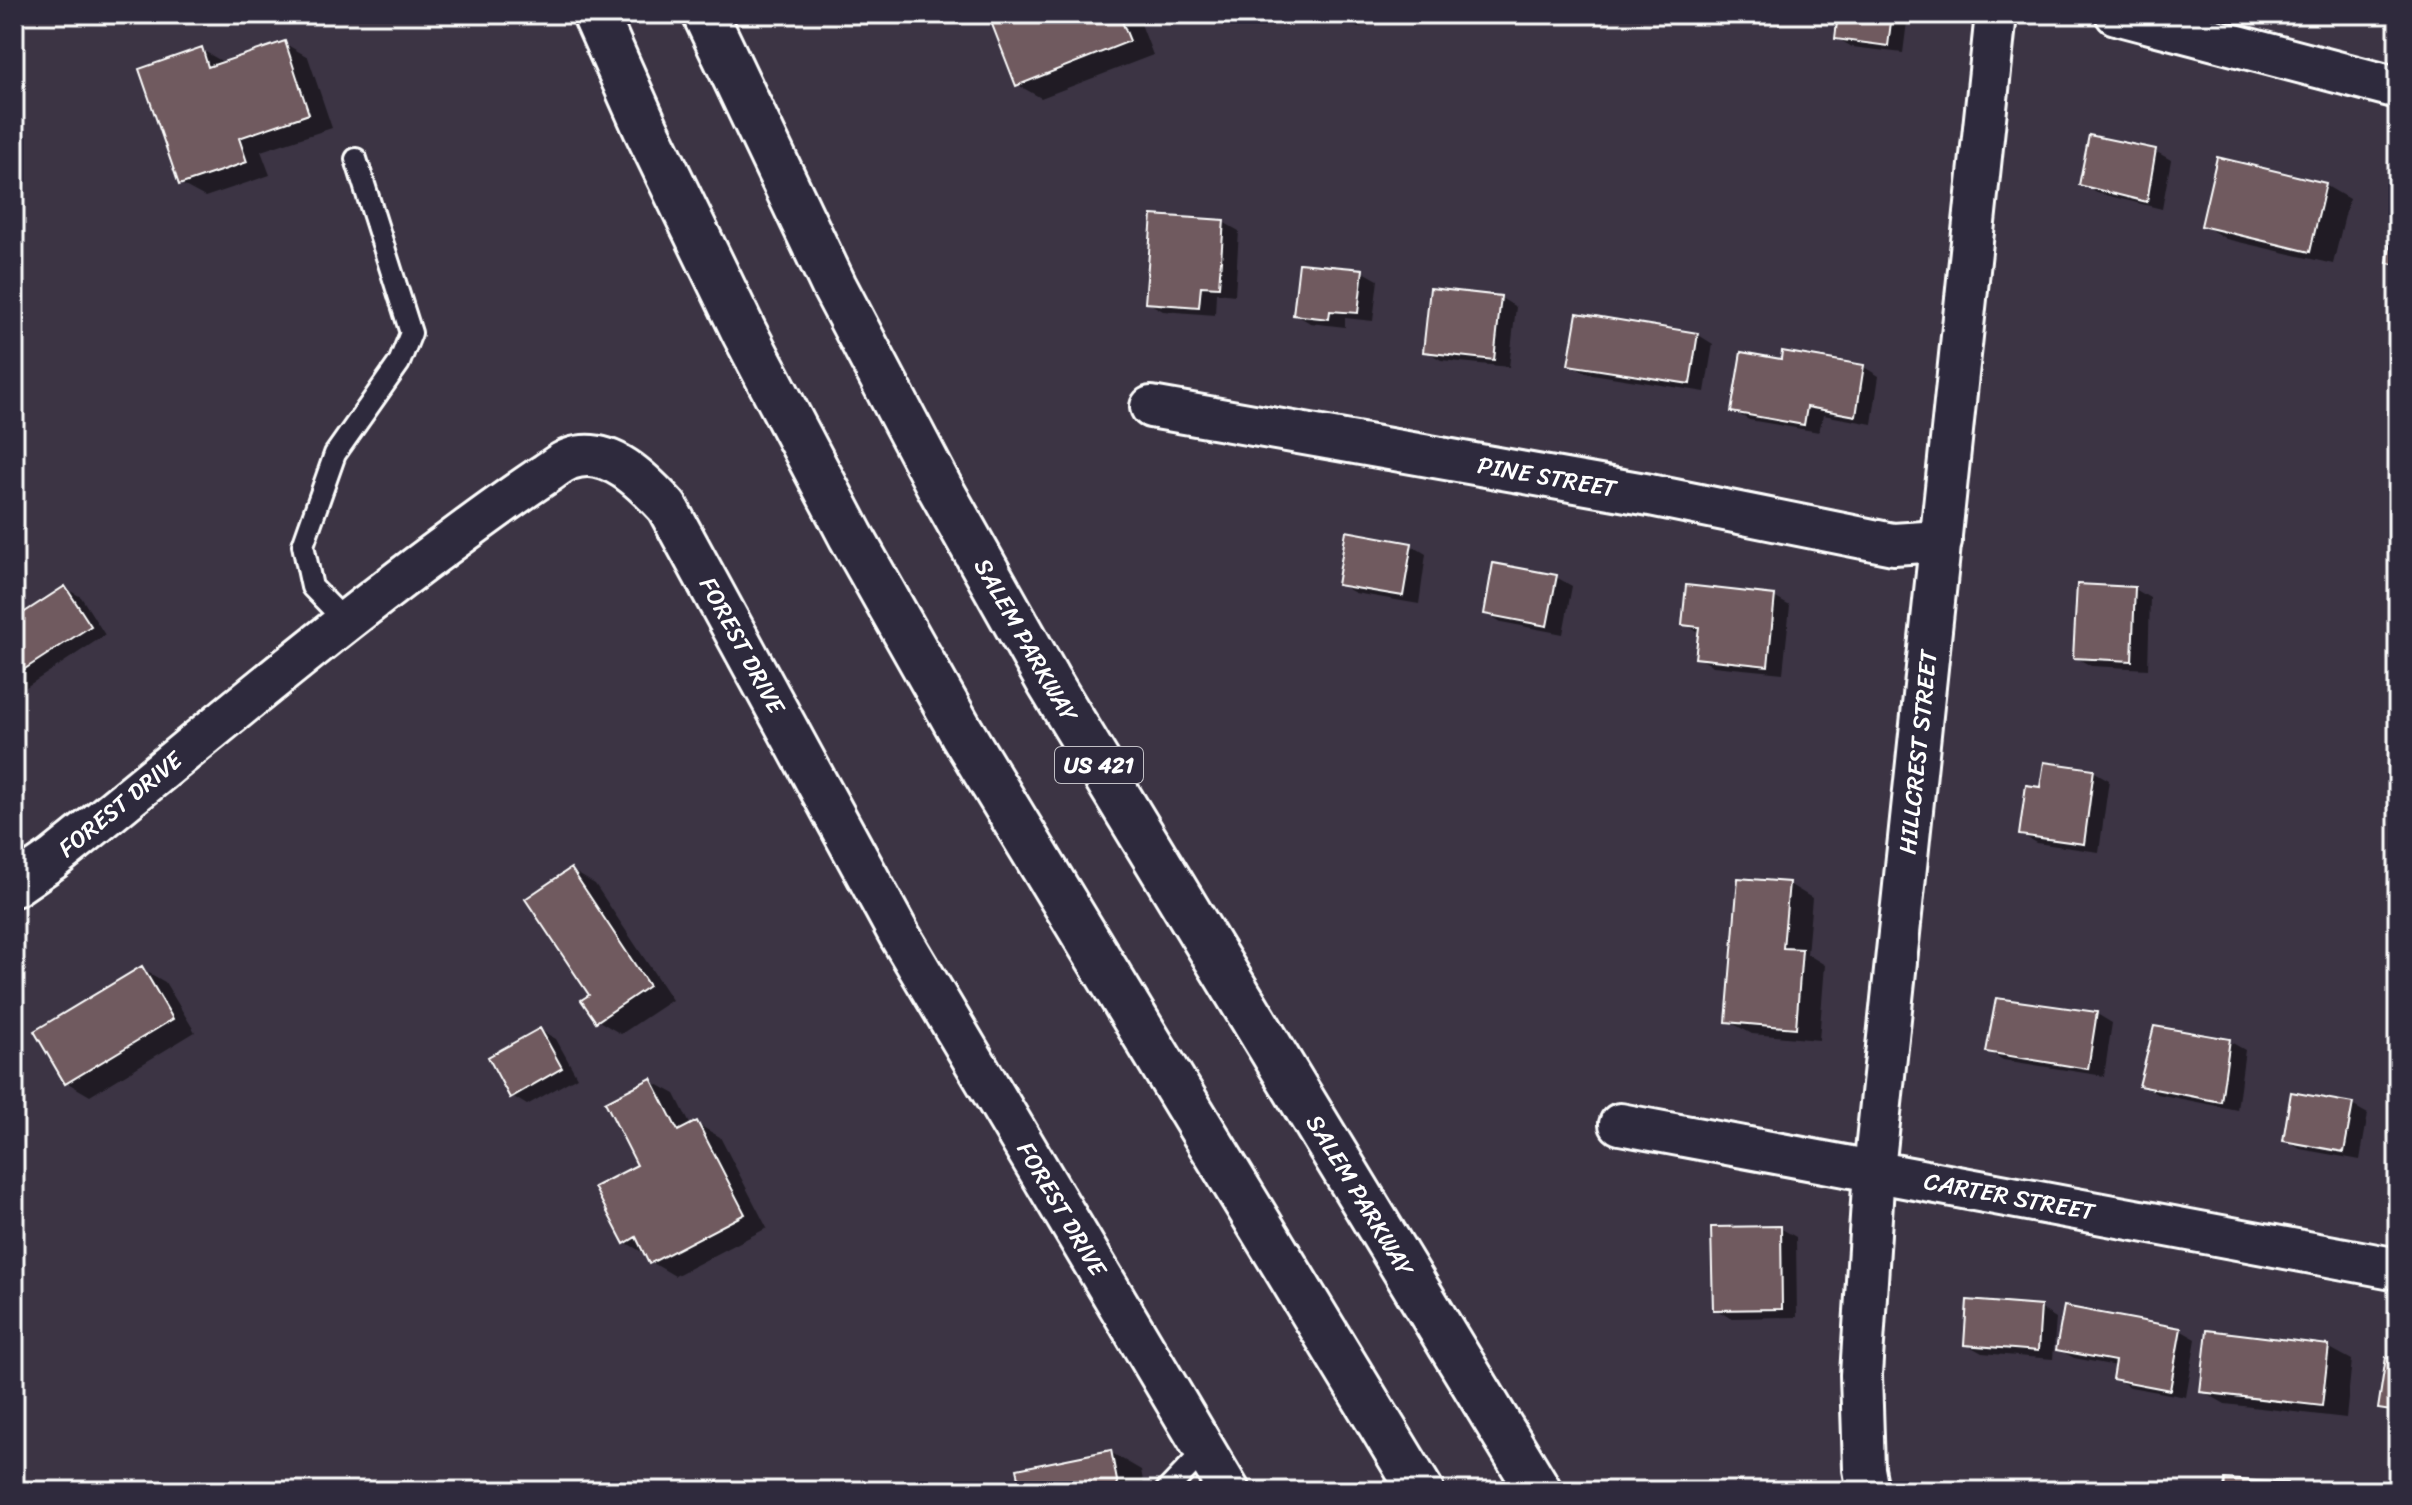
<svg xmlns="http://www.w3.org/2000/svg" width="2412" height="1505" font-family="Sriracha,sans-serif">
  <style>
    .shadow { fill: #0007 }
    .building { fill: #705a5f; stroke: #fff; stroke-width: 2 }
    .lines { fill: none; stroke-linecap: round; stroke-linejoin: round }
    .lane-casing { stroke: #fff; stroke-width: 26 }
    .street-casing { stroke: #fff; stroke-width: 46 }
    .highway-casing { stroke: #fff; stroke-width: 50 }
    .lane { stroke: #2f2a3d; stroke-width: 20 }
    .street { stroke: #2f2a3d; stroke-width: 40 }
    .highway { stroke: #2f2a3d; stroke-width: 44 }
    .labels { text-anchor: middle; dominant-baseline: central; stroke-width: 7; stroke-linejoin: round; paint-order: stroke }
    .shield { fill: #2f2a3d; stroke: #c1bfc5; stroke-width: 2 }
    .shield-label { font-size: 22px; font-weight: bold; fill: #fff }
    .street-label { font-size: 24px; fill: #fff; stroke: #2f2a3d }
  </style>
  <rect width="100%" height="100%" fill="#3c3444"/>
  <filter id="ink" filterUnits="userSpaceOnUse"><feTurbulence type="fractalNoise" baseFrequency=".0125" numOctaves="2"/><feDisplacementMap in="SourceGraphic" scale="16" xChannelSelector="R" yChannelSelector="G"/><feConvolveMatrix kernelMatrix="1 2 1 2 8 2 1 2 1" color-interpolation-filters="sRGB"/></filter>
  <g filter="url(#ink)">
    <path class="shadow" d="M990 14H1134L1138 16 1153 55 1041 98 1018 85Z
      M1341 14H1393L1358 28 1342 18Z
      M1840 14H1908L1903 53 1852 47 1837 38Z
      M284 43 308 57 332 128 261 151 270 175 205 197 181 184 202 50 225 63Z
      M2155 151 2171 160 2162 209 2097 193 2081 184Z
      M2325 185 2349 199 2333 264 2226 239 2203 225Z
      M1223 222 1239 231 1235 295 1216 293 1215 315 1163 311 1147 302Z
      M1362 271 1378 280 1373 321 1345 318V327L1310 323 1295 314Z
      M1501 298 1516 307 1509 367 1441 360 1426 351Z
      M1697 334 1713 344 1705 392 1586 373 1570 364Z
      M1784 353 1864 367 1879 376 1872 424 1823 415 1819 432 1749 420 1733 411 1782 362Z
      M1411 545 1426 554 1419 604 1355 593 1339 584Z
      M1556 577 1572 586 1563 634 1501 622 1486 613Z
      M65 588 81 597 105 635 20 691 14 687V621Z
      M2135 589 2150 598 2148 669 2091 666 2075 657Z
      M1774 597 1790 606 1783 673 1713 666 1697 657 1700 633 1684 624Z
      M2093 771 2109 780 2099 852 2036 843 2021 834 2042 789Z
      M571 870 595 884 672 1000 621 1034 597 1020Z
      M1789 884 1812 898 1807 954 1825 965 1819 1040 1752 1034 1728 1021Z
      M142 969 165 982 195 1032 90 1096 66 1082Z
      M1998 1000 2097 1014 2112 1023 2104 1076 2003 1060 1988 1051Z
      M540 1030 556 1039 577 1077 527 1105 512 1096Z
      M2229 1041 2245 1050 2237 1110 2157 1094 2141 1085Z
      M651 1081 675 1094 691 1126 697 1124 720 1137 767 1228 675 1276 651 1262 647 1255 625 1242Z
      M2352 1105 2368 1114 2360 1160 2300 1149 2285 1140Z
      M1780 1228 1796 1237 1797 1317 1730 1318 1715 1309Z
      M2040 1308 2056 1318 2053 1359 1982 1353 1966 1344Z
      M2180 1330 2196 1339 2186 1397 2130 1387 2114 1378 2116 1366 2074 1358 2058 1349Z
      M2328 1347 2352 1360 2346 1418 2225 1404 2202 1391Z
      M2398 1361V1418L2380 1408Z
      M1110 1452 1141 1470 1145 1491H1024Z"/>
    <path class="building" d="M988 14H1119L1130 41 1016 86Z
      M1838 14H1892L1888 46 1835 39Z
      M285 41 309 114 239 138 247 162 179 185 139 69 202 47 208 67Z
      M2089 135 2156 149 2147 202 2079 185Z
      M2217 157 2326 183 2310 252 2201 226Z
      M2396 210H2398V265L2387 263Z
      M1152 215 1224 220 1219 287 1201 286 1199 307 1145 303Z
      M1299 263 1363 269 1358 313 1330 311 1329 319 1293 315Z
      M1430 288 1501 296 1494 360 1423 352Z
      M1577 313 1698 333 1690 384 1568 365Z
      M1782 351 1864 365 1856 416 1807 407 1804 425 1731 412 1741 352 1781 359Z
      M1346 531 1412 543 1403 596 1337 585Z
      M1493 563 1557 575 1547 626 1484 614Z
      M2077 584 2135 587 2132 661 2073 658Z
      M1686 585 1775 595 1768 666 1695 658 1699 627 1682 625Z
      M65 586 91 626 14 676V619Z
      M2044 762 2094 769 2084 844 2019 835 2026 785 2040 787Z
      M571 868 649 986 596 1022 581 1000 589 995 525 899Z
      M1738 878 1789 882 1783 948 1802 949 1796 1028 1726 1022Z
      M142 966 173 1019 65 1084 34 1031Z
      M1996 998 2097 1012 2088 1069 1986 1052Z
      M2154 1026 2230 1039 2221 1102 2139 1086Z
      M540 1028 562 1068 510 1098 488 1057Z
      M651 1078 678 1131 697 1121 745 1214 649 1264 636 1237 624 1244 594 1187 637 1165 605 1102Z
      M2291 1092 2353 1103 2344 1152 2283 1141Z
      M1781 1226 1782 1309 1713 1310 1711 1227Z
      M1967 1300 2041 1306 2038 1351 1964 1345Z
      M2064 1306 2181 1328 2170 1390 2112 1379 2115 1361 2056 1350Z
      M2207 1330 2329 1345 2322 1406 2200 1392Z
      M2386 1357 2398 1359V1412L2378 1409Z
      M1111 1450 1119 1491H1022L1017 1469Z
      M2225 1479 2287 1483 2286 1491H2224Z"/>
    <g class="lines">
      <g class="lane-casing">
        <path id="lane" d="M346 622 312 587 303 545 335 454 399 363 411 333 356 159
          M1166 1491 1205 1450"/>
      </g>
      <g class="street-casing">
        <g id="street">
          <path d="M2116 14 2398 88"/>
          <path id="s1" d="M1151 407 1650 495 1893 544 1941 541"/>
          <path id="s2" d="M14 886 53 859C185 753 314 642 450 542 481 519 512 496 544 475 552 470 561 462 570 459 609 445 644 482 667 507L900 936 1229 1491"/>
          <path id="s3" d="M1620 1124 2398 1269"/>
          <path id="s4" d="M1868 1491 1864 1469 1861 1375 1874 1170 1996 14"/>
        </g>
      </g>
      <g class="highway-casing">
        <g id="highway">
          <path d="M595 14 646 129 744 332 851 536 962 733 1421 1491"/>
          <path id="s5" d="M705 14 834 286 940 488 1049 682 1539 1491"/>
        </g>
      </g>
      <use href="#lane" class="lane"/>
      <use href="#street" class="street"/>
      <use href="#highway" class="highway"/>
    </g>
  </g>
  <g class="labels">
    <rect class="shield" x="1055" y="747" width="88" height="36" rx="6"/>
    <g class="shield-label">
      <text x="1099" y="765">US 421</text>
    </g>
    <g class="street-label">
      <text stroke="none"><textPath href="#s1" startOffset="402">PINE STREET</textPath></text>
      <text stroke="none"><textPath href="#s5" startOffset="704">SALEM PARKWAY</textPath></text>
      <text stroke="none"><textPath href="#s2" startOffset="974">FOREST DRIVE</textPath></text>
      <text stroke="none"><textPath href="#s4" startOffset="742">HILLCREST STREET</textPath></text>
      <text stroke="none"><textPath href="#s2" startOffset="134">FOREST DRIVE</textPath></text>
      <text stroke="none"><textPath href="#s5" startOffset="1352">SALEM PARKWAY</textPath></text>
      <text stroke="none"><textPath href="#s3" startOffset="396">CARTER STREET</textPath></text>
      <text stroke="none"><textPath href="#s2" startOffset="1622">FOREST DRIVE</textPath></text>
    </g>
  </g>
  <rect width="2412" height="1505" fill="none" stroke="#2f2a3d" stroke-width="48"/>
  <rect x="24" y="24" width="2364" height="1457" fill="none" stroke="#fff" stroke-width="3" filter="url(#ink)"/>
</svg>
